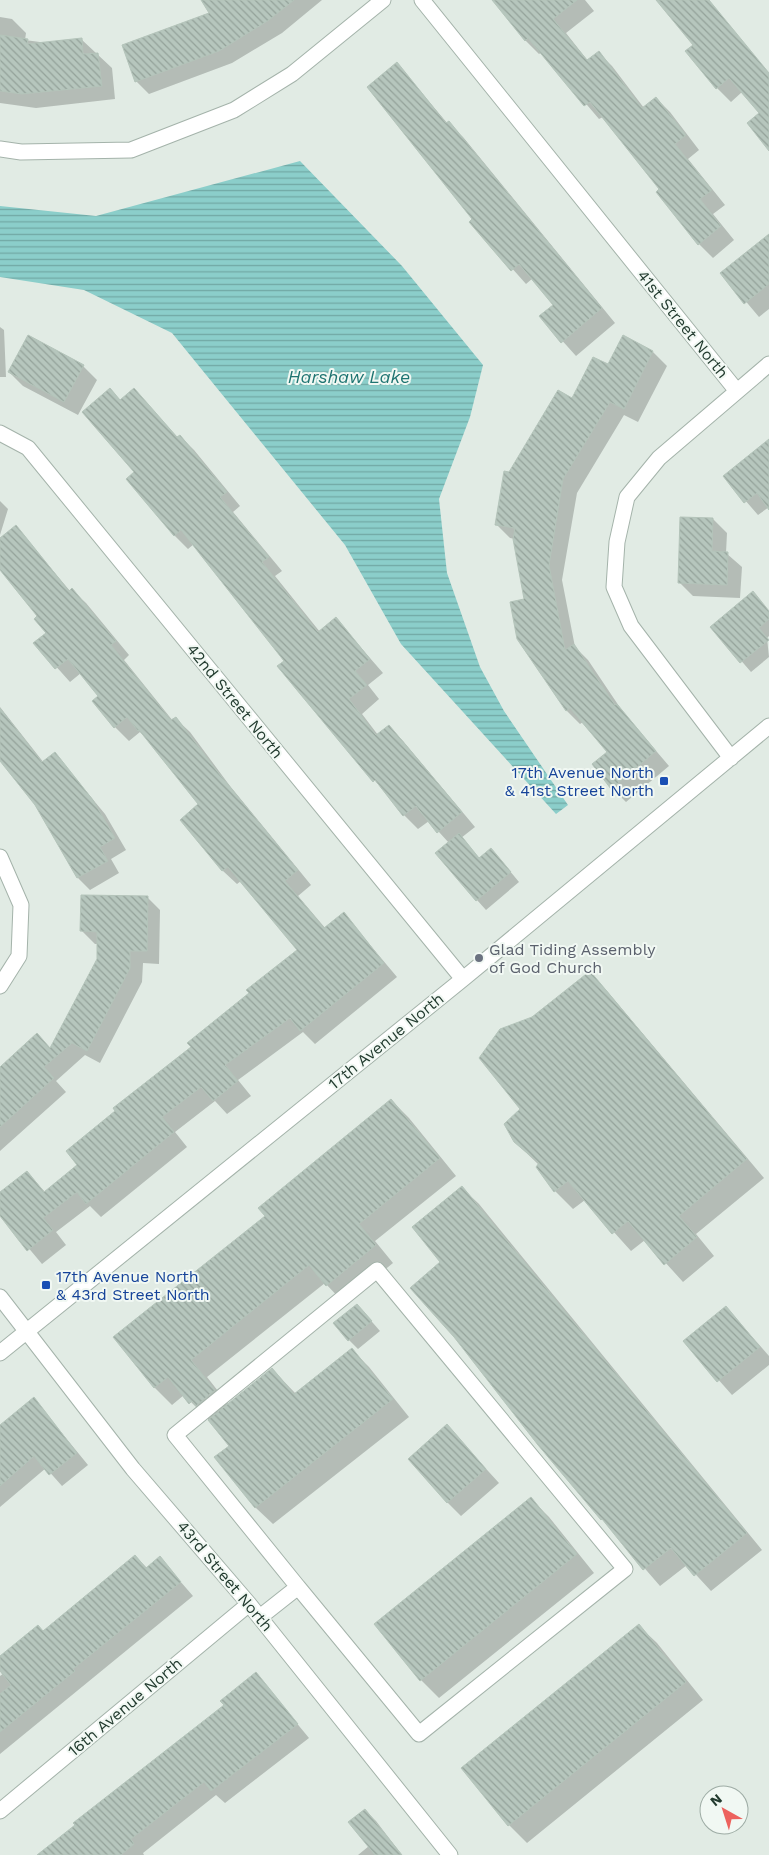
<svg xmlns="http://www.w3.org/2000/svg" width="769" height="1855" font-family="'Work Sans',sans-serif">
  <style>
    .water { fill: url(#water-rules) }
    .shadow { fill: #0003 }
    .building { fill: url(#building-back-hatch); stroke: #b4c4ba }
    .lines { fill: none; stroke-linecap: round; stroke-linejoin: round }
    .minor-casing { stroke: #a4b3aa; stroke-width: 17 }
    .minor { stroke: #fff; stroke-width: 15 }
    .transit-dot { fill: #1a4fb4; stroke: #f1f8f3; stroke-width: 2 }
    .worship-dot { fill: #6b7280; stroke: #f1f8f3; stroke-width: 2 }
    .labels { text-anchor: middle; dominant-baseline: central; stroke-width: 4; stroke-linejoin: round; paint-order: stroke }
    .street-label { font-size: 16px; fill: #223b2f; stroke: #f1f8f3 }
    .transit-label { font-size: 16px; fill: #164399; stroke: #f1f8f3; text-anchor: end }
    .worship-label { font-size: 16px; fill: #5b616d; stroke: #f1f8f3; text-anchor: start }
    .water-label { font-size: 18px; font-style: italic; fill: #1e7471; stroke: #f1f8f3 }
  </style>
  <defs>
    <pattern id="water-rules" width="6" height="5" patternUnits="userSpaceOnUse" patternTransform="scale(1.25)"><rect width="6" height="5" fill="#8bceca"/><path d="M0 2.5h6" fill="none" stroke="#71a8a4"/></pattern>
    <pattern id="building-back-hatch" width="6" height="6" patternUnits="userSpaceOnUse" patternTransform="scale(1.25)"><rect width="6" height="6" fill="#b6c6bd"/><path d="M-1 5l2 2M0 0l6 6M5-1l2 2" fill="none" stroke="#94a29a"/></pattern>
  </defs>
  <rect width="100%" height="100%" fill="#e1ebe4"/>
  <path class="water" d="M300 161 402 266 483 365 470 417 439 499 447 573 480 667 504 711 568 805 556 814 401 644 345 545 172 333 84 290 0 277V206L96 216Z"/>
  <path class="shadow" d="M203 0H322L282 33 232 63 149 94 136 81 211 14Z
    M498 0H585L594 11 566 33 588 61 599 53 612 66 644 108 656 98 670 112 699 150 688 159 725 205 713 214 734 240 713 258 699 244 661 190 603 117 599 119 542 52 539 54 525 40Z
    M658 0H708L769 74V149L761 113 742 92 731 102 717 88 695 45Z
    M0 17 12 19 26 33 25 40 47 43 81 39 112 68 115 99 36 108 0 103Z
    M397 64 448 124 463 137 615 323 576 356 541 317 555 305 533 278 526 284 471 222 474 220Z
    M769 236V309L759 317 722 273Z
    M0 327 4 330 6 377H0Z
    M623 337 653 352 667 366 638 422 624 415 577 493 562 580 575 647 588 660 623 712 669 766 626 802 612 788 608 752 583 722 580 724 566 710 526 600 515 539 510 538 496 524 510 473 573 400 609 366Z
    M83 366 97 380 78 415 23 386 9 372Z
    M110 390 121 401 134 390 178 438 180 436 194 450 240 506 233 512 282 571 275 576 320 632 336 619 383 673 368 685 379 699 362 714 378 735 389 727 403 741 475 827 461 838 480 859H500L519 882 486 910 477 900 449 843 429 821 418 829 404 815 279 667 286 661 194 544 188 549 174 535 136 472Z
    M769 440V507L758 515 724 476Z
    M0 501 8 509 0 535Z
    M713 519 727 533 726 553 742 567 740 598 693 596 679 582Z
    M16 527 70 591 72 590 86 603 129 655 124 660 173 721 176 719 190 732 230 786 311 885 298 896 326 929 344 914 397 977 315 1044 303 1032 238 1080 251 1096 227 1114 215 1101 175 1132 187 1147 101 1217 90 1206 56 1232 66 1245 42 1264 0 1214V1194L27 1172 45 1192 78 1165 192 1047 299 950 241 881 237 884 223 871 181 820 200 805 150 741 140 732 129 741 115 727 100 696 81 673 70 682 35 643 47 633 39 617 0 568V540Z
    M753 593 769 611V636L767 638 769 657 751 672 712 627Z
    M0 707 44 763 55 754 105 814 126 850 111 859 119 873 90 890 78 878 36 804 0 759Z
    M147 897 160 910 159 964 143 963 142 982 100 1063 85 1055 56 1081 66 1092 0 1151V1069L37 1035 51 1049 98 960V944H95L82 931Z
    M589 973 607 991 764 1178 696 1234 714 1256 683 1282 645 1240 631 1251 585 1200 573 1209 555 1191 539 1165 515 1142 522 1109 533 1018Z
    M391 1100 409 1118 456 1176 375 1241 393 1263 344 1303 325 1283 207 1377 229 1405 272 1369 296 1394 352 1350 369 1367 409 1417 273 1524 256 1508 216 1457 230 1446 208 1419 184 1395 172 1405 155 1388 114 1337 266 1216Z
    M462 1188 479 1204 762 1550 711 1591 687 1565 660 1586 602 1519 442 1262Z
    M726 1307 769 1356V1365L732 1395 685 1342Z
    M366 1315 380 1331 358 1349 349 1340Z
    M34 1399 88 1465 62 1486 46 1468 0 1507V1427Z
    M447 1426 499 1483 461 1516 447 1502Z
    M531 1499 549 1517 594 1573 439 1698 421 1680Z
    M135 1556 147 1568 160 1558 193 1596 0 1754V1676L4 1673 0 1669V1658L43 1633Z
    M639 1626 657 1643 703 1700 527 1843 509 1825Z
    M256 1674 309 1738 225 1803 216 1795 143 1853 144 1855H39L225 1705Z
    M365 1810 376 1821 402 1855H358L369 1846Z"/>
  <path class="building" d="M201 0H294L269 20 219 51 135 82 122 45 209 13Z
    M492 0H577L553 19 587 60 599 51 642 108 656 97 686 135 675 144 712 190 700 199 721 226 698 245 656 192 659 189 590 102 584 106 528 38 525 41Z
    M656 0H709L769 73V151L747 123 759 113 729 78 716 89 685 51 693 45Z
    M0 35 28 39 27 44 82 38 83 54 98 53 102 86 22 94 0 91Z
    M397 62 446 123 449 121 602 308 561 343 539 316 553 305 519 264 511 271 469 222 472 219 367 87Z
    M769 234V284L744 304 720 273Z
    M28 335 84 365 64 402 8 372Z
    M623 335 653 351 624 409 610 402 563 479 549 565 565 650 574 644 615 705 617 704 656 751 611 789 592 764 607 752 570 708 566 711 517 639 510 602 524 599 513 539 515 528 495 525 504 471 509 472 558 390 572 398 593 357 608 364Z
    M110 388 120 400 134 388 177 437 180 435 227 492 220 497 269 557 262 562 318 632 336 617 370 659 355 671 367 685 349 699 376 735 389 725 462 812 437 833 416 806 403 816 375 780 373 782 277 666 284 661 181 530 174 536 126 479 134 472 82 412Z
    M769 439V510L757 493 744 503 723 476Z
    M680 517 713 518 712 551 728 552 727 585 678 583Z
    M16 525 69 591 72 588 116 641 111 645 171 720 176 717 217 771 298 870 285 881 324 928 344 912 384 963 300 1031 290 1018 225 1065 238 1081 213 1101 201 1087 162 1117 174 1132 86 1204 77 1192 43 1218 53 1230 27 1251 0 1216V1192L27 1171 44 1192 77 1165 66 1151 115 1111 113 1108 191 1047 187 1043 249 993 246 990 297 950 228 867 222 871 180 820 198 804 139 730 138 731 127 717 114 728 92 701 98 696 68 659 55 669 33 643 46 633 34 619 37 616 0 570V538Z
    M753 591 769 611V619L759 628 769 640 740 663 710 627Z
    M0 708 42 762 55 752 93 800 115 838 100 847 108 861 77 878 35 805 0 761Z
    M459 833 479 858 491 848 511 872 476 901 435 853Z
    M81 895 148 896 147 951H130V968L87 1051 72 1043 44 1067 54 1078 0 1127V1067L37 1033 50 1048 97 959V932L80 931Z
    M590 971 747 1159 679 1216 697 1237 664 1265 628 1221 612 1234 568 1181 554 1192 536 1167 539 1163 514 1142 504 1124 520 1109 479 1058 500 1029 532 1017Z
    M391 1099 440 1158 359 1224 376 1245 326 1286 309 1265 191 1360 215 1390 196 1406 192 1401 189 1404 168 1377 154 1388 113 1337 265 1216 258 1208Z
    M462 1186 747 1533 694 1576 671 1548 643 1570 602 1519 601 1520 538 1445 454 1337 410 1288 440 1262 412 1227Z
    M357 1304 372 1321 348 1341 333 1323Z
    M726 1306 760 1347 717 1382 683 1341Z
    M352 1348 393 1399 255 1508 214 1457 229 1446 208 1420 272 1368 294 1394Z
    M34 1397 77 1453 49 1475 34 1456 0 1486V1425Z
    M447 1424 486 1469 447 1503 408 1459Z
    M531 1497 577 1554 420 1681 374 1624Z
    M135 1555 146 1568 160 1556 181 1582 73 1669 75 1671 0 1732V1694L11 1685 0 1671V1656L38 1625 43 1631Z
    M639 1624 686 1682 508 1826 461 1768Z
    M256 1672 298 1724 211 1791 204 1782 131 1839 134 1844 121 1855H37L75 1825 73 1823 224 1705 220 1701Z
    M365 1809 402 1855H375L348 1822Z"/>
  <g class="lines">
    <g class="minor-casing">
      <path id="minor" d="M422 0 736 390
        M0 149 21 152 131 150 234 110 292 74 383 0
        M0 433 28 448 463 979
        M731 758 631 626 614 587 617 542 627 497 659 458 769 364
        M0 857 21 905 19 956 0 986
        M0 1297 133 1469 249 1604 450 1855
        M0 1353 463 979 769 726
        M260 1617 298 1587 175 1435 377 1270 625 1569 419 1734 298 1587
        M0 1811 249 1604"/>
    </g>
    <use href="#minor" class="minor"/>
  </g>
  <g class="transit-dot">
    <rect x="659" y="776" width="10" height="10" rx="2.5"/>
    <rect x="41" y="1280" width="10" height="10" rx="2.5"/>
  </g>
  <circle class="worship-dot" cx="479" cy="958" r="5"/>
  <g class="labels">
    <g class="street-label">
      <text transform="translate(683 324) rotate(51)">41st Street North</text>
      <text transform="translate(235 701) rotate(51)">42nd Street North</text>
      <text transform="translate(386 1041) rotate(-39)">17th Avenue North</text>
      <text transform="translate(225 1576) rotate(50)">43rd Street North</text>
      <text transform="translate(125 1707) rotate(-40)">16th Avenue North</text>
    </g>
    <g class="transit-label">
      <text x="654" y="772">17th Avenue North<tspan x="654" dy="18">&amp; 41st Street North</tspan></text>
      <text x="56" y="1276" text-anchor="start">17th Avenue North<tspan x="56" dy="18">&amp; 43rd Street North</tspan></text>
    </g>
    <g class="worship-label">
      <text x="489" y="949">Glad Tiding Assembly<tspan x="489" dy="18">of God Church</tspan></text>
    </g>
    <g class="water-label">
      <text x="349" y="376">Harshaw Lake</text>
    </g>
  </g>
  <g transform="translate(724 1810) rotate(321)"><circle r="24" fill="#f1f8f3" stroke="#9eaca5"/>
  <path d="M0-4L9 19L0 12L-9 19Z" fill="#ed625d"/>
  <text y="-8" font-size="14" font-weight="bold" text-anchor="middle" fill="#223b2f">N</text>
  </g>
</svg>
